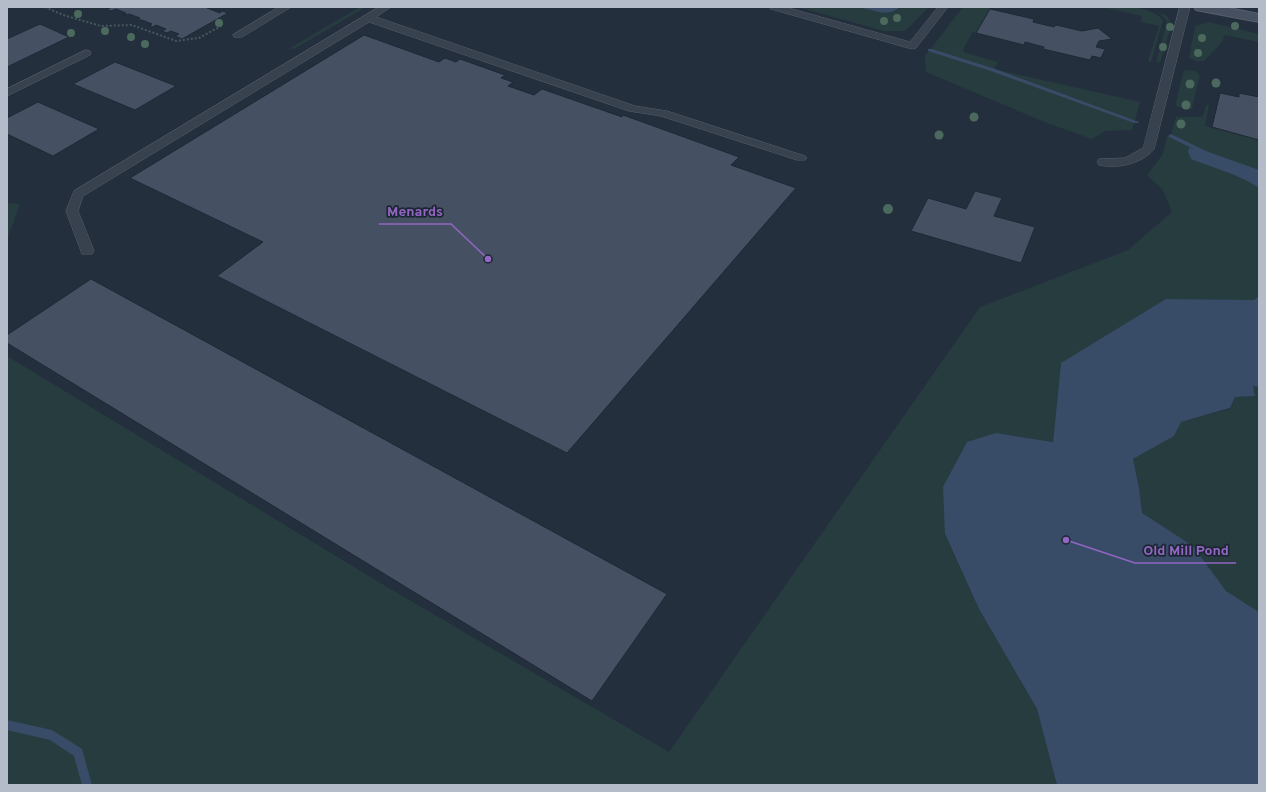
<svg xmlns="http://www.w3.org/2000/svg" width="1266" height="792" font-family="Overpass,sans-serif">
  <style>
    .green { fill: #263c3f }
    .water { fill: #394c67 }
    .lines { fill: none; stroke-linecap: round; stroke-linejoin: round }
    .stream { fill: #394c67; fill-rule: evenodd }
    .building { fill: #455162; stroke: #1f2835 }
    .service-casing { stroke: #565f6c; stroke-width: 1 }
    .secondary-casing { stroke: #565f6c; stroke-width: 2 }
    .path { stroke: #44595c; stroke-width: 2; stroke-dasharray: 2 2; stroke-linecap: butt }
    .service { fill: #38414e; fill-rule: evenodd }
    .secondary { fill: #465061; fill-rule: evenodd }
    .tree { fill: #4b6a5d }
    .leader { fill: none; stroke: #9266c3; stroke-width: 1.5 }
    .callout-dot { fill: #9266c3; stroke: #1d2633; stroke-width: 1.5 }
    .callout-label { font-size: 14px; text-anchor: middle; font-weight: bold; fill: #9266c3; stroke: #1d2633; stroke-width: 3.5; stroke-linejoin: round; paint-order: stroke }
  </style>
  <rect width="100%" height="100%" fill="#242f3e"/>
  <path class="green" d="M360 7H366L294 49 290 48Z
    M798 7H929L905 31H884Z
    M963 7H988L990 9 976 33 972 32 966 44H965L963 52 998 62 994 69 1140 102 1132 130 1105 131 1092 139 1047 123 926 72 925 56Z
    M1102 7C1123 7 1147 4 1163 20L1151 62 1148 61 1159 26 1141 22 1142 16Z
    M1160 13 1167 16 1172 24 1160 62 1156 63 1167 22Z
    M1209 22 1259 34V42L1225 35 1222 42 1204 61H1196L1189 58 1195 26Z
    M1184 70 1195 71 1200 75 1192 108 1190 110 1175 106Z
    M1206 105H1209L1205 126 1259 140V296L1254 300 1061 363 1053 442 996 433 945 535 979 609 1037 709 1057 785H7V356L377 581 669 752 980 307 1128 250 1172 212 1163 190 1147 175 1163 154 1167 137 1171 134 1176 117H1200L1203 116Z
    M7 203 20 204 7 240Z
    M1253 385 1259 387V612L1226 591 1193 546 1141 513 1139 488 1133 459 1174 436 1181 422 1230 409 1235 397 1254 396Z"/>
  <path class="water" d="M860 7H899C890 18 872 10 860 7Z
    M1189 148 1200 149 1259 170V184L1252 183 1232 174 1191 159 1188 152Z
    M1259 296V387L1253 386 1255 396 1235 397 1230 408 1181 422 1174 436 1133 459 1139 488 1142 513 1193 546 1226 591 1259 612V785H1057L1037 709 979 609 945 534 943 487 967 442 996 433 1053 442 1061 363 1166 299 1254 300Z"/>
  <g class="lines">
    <path class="stream" d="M928 49H932L995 69 1139 122 1138 123H1134L991 71 928 51Z
      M1171 134 1210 153 1211 154 1208 156 1206 155 1169 137 1168 136Z
      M1247 176 1259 183V188L1245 179 1244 178Z
      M7 720 52 730 82 749 92 785H82L74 756 50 740 7 730Z"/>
  </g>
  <path class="building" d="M107 7H209L207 8 220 13 222 11 228 13 182 39 175 36 179 34 171 31 167 33 162 31 166 29 156 25 153 27 149 25 152 24 142 20H137L140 18 129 14 123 15 126 13 116 9 111 11 107 10 110 8Z
    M990 9 1034 19 1033 22 1054 27 1056 25 1082 31 1098 28 1112 39 1099 41 1096 47 1105 49 1101 58 1092 56 1090 60 1043 49 1044 47 1025 42 1024 45 976 33Z
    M40 24 69 37 7 67V39Z
    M364 35 439 62 445 58 456 62 460 59 505 75 501 78 513 82 508 86 534 95 542 89 622 117 623 115 648 124 739 157 731 165 796 188 567 453 217 276 263 242 130 178Z
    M115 62 176 86 135 110 73 84Z
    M1220 93 1239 97V93L1259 97V140L1212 127Z
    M38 102 99 129 53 156 7 134V118Z
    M975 191 1002 198 994 216 1035 227 1021 263 911 231 928 198 966 209Z
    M91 279 667 594 592 701 7 343V335Z"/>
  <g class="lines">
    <g class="service-casing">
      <path id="service" d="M279 7H291L242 37H234L233 35Z
        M379 7H391L376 17 635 106 667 111 805 156 807 158 805 160H797L661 116 629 111 369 22 83 196 78 211 94 251 92 254H82L66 211 74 191Z
        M769 7H785L910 42 938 7H948L916 48 912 49 771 9Z
        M1180 7H1190L1154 149C1142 164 1117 169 1099 165L1097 162 1099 159 1125 158 1143 148Z
        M86 50 90 51 91 53 90 55 7 96V89Z"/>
    </g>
    <g class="secondary-casing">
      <path id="secondary" d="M1194 7H1224L1259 14V22L1201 11 1196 10Z"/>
    </g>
    <path class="path" d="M45 7 63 15 101 26 132 25 176 41 199 38 221 26"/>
    <use href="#service" class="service"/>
    <use href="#secondary" class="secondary"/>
  </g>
  <g class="tree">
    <circle cx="78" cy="14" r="4"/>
    <circle cx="897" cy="18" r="4"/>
    <circle cx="884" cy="21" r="4"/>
    <circle cx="219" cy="23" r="4"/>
    <circle cx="1235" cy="26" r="4"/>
    <circle cx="1170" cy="27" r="4"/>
    <circle cx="105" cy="31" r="4"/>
    <circle cx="71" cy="33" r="4"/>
    <circle cx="131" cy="37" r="4"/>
    <circle cx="1202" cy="38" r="4"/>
    <circle cx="145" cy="44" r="4"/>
    <circle cx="1163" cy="47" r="4"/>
    <circle cx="1198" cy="53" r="4"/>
    <circle cx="1216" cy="83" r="4.5"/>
    <circle cx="1190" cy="84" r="4.5"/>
    <circle cx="1186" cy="105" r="4.5"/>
    <circle cx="974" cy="117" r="4.5"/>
    <circle cx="1181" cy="124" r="4.5"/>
    <circle cx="939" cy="135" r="4.5"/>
    <circle cx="888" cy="209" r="5"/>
  </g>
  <path class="leader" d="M488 259L451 224H379M1066 540L1135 563H1236"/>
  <g class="callout-dot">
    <circle cx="488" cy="259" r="4"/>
    <circle cx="1066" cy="540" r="4"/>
  </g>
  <g class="callout-label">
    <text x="415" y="216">Menards</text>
    <text x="1186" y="555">Old Mill Pond</text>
  </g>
  <rect width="1266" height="792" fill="none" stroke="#b4bcc9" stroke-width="16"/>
</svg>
